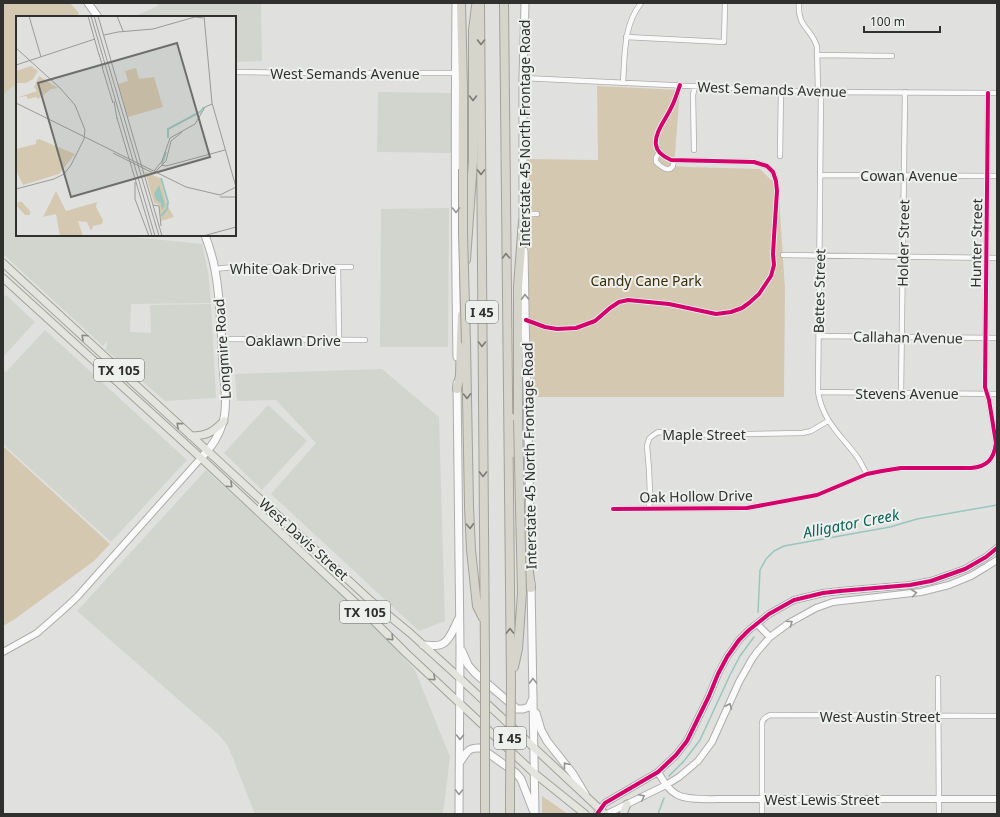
<svg xmlns="http://www.w3.org/2000/svg" width="1000" height="817" font-family="'Noto Sans',sans-serif">
  <style>
    .built { fill: #d1d5ce }
    .green { fill: #d5c8b0 }
    .lines { fill: none; stroke-linecap: round; stroke-linejoin: round }
    .stream { stroke: #99c5bd; stroke-width: 1.5 }
    .minor-casing { stroke: #acadac; stroke-width: 6 }
    .tertiary-casing { stroke: #acadac; stroke-width: 8 }
    .secondary-casing { stroke: #acadac; stroke-width: 9 }
    .primary-casing { stroke: #a2a297; stroke-width: 9 }
    .motorway-casing { stroke: #a2a297; stroke-width: 10 }
    .minor { stroke: #fafafa; stroke-width: 4.5 }
    .tertiary { stroke: #fafafa; stroke-width: 6 }
    .secondary { stroke: #fafafa; stroke-width: 7 }
    .primary { stroke: #e3e4de; stroke-width: 7 }
    .motorway { stroke: #d6d5cb; stroke-width: 8 }
    .motorway-bridge-casing { stroke: #a2a297; stroke-width: 10; stroke-linecap: butt }
    .motorway-bridge { stroke: #d6d5cb; stroke-width: 8 }
    .cycleway-casing { stroke: #edf0ec; stroke-width: 6 }
    .cycleway { stroke: #d6006c; stroke-width: 4 }
    .oneway { stroke: #7b7b75 }
    .oneway2 { stroke: #959694 }
    .oneway3 { stroke: #8a8a86 }
    .labels { text-anchor: middle; dominant-baseline: central; stroke-width: 4; stroke-linejoin: round; paint-order: stroke }
    .shield { fill: #edf0ec; stroke: #696a68; stroke-width: 1 }
    .shield-label { font-size: 13px; font-weight: bold; fill: #30312f }
    .street-label { font-size: 14px; fill: #30312f; stroke: #edf0ec }
    .park-label { font-size: 14px; fill: #3c2a04; stroke: #edf0ec }
    .water-label { font-size: 15px; font-style: italic; fill: #0e645a; stroke: #edf0ec }
    .inset-river { fill: none; stroke: #99c5bd; stroke-width: 2 }
    .inset-road { fill: none; stroke: #9a9b99; stroke-width: 1 }
    .view { fill: #6e6f6d; fill-opacity: 0.15; stroke: #6e6f6d; stroke-width: 2 }
    .inset-edge { fill: none; stroke: #30312f; stroke-width: 2 }
  </style>
  <rect width="100%" height="100%" fill="#e0e1df"/>
  <path class="built" d="M158 3H261L262 61 235 62V17H133L158 6Z
    M17 81V235H115L202 244 208 272 211 303 131 304 130 332 151 333 150 305 211 304 216 398 165 401 106 350 107 341 103 346 3 254V83Z
    M378 92 452 93 451 153 377 152Z
    M449 208 448 347H380L381 209Z
    M6 295 35 322 3 357V299Z
    M45 330 187 460 111 542 3 444V370L6 372Z
    M382 369 439 417 445 621 419 631 271 494 316 443 276 400 237 401 235 374Z
    M268 405 307 441 262 490 224 453Z
    M206 470 368 619 415 670 450 757 443 814H255L228 746 219 735 77 611Z"/>
  <path class="green" d="M3 3H70L79 13 78 15 75 17H17V86L12 87 3 95Z
    M597 86 680 90 674 166 690 167 760 169 771 180H778L785 289 784 397H534L529 326 528 159 598 160Z
    M3 446 110 544 94 561 15 619 3 626Z
    M542 796 568 814H542Z"/>
  <g class="lines">
    <path class="stream" d="M758 612 760 570 766 559 774 551 784 546 890 527 917 519 997 505
      M669 776 684 761 700 740 730 675 740 656 754 637
      M658 814 664 798"/>
    <g class="minor-casing">
      <path id="minor" d="M799 3C797 28 812 28 817 47L818 92
        M626 37 724 42 725 3
        M818 55 892 56
        M235 72 295 73H455
        M523 78 818 92 997 93
        M623 82C625 55 623 26 641 3
        M821 92 818 392C823 422 841 435 858 458 861 463 864 469 867 474
        M694 150 693 95 695 86
        M659 152 656 158V162C659 165 668 173 672 167 673 167 674 161 674 160
        M780 156 781 90
        M820 175 997 176
        M523 214H537
        M783 255 997 258
        M338 267 339 340
        M215 269 233 267H351
        M526 320 545 327 557 329 576 328 595 321 610 308 619 302 628 300 669 304 716 314 731 312 742 308 749 303 759 294 771 276 774 265 773 254 774 237 777 191 776 181 773 172 767 166 754 162 671 160C664 157 657 153 656 145 654 133 666 119 671 108 675 101 677 93 680 85
        M819 336 997 338
        M222 339 365 340
        M818 392 997 394
        M901 393 905 92
        M613 509 747 508 817 495 867 474 882 471 901 468H971C987 467 994 459 996 443L989 400 985 387 988 93
        M649 509 650 495 649 469 647 446 649 439 652 436 658 432 669 433 690 435 802 433 811 431 828 421
        M938 678 939 814
        M762 814V724C762 719 766 717 770 715L997 716"/>
    </g>
    <g class="tertiary-casing">
      <path id="tertiary" d="M757 624 770 637
        M3 652 37 633 62 611 77 597 201 458
        M658 772C663 780 667 789 676 794 686 801 713 799 726 799H997
        M597 814 605 803 658 772 676 755 687 741 709 696 718 674 727 657 739 640 749 630 769 614 794 600 823 593 840 591 910 585 931 581 965 569 986 557 997 548
        M607 814 666 785 679 777 698 761 712 742 739 682 752 659 757 652 770 637 789 623 816 608 833 602 921 592 949 585 971 576 986 567 997 560"/>
    </g>
    <g class="secondary-casing">
      <path id="secondary" d="M88 3 98 17
        M456 3C455 121 455 239 457 357
        M523 227V78L525 3
        M524 251C525 296 525 341 527 386 528 445 530 504 531 563
        M457 383 460 647 459 814
        M201 458C211 448 219 436 223 422 228 404 224 383 223 365 221 333 221 301 215 270 213 258 209 246 205 235
        M531 583 535 814
        M423 645C429 645 437 647 442 644 450 641 455 625 459 618
        M462 651 468 665 475 673 517 709H523L529 707 533 698
        M536 713 541 730 547 741 573 774 585 794
        M460 762C467 752 468 747 481 748L516 773 521 779 533 810"/>
    </g>
    <g class="primary-casing">
      <path id="primary" d="M3 263 371 601 410 633 452 671 605 814
        M3 278 201 458 359 606 406 653 534 773 585 814
        M191 436C207 436 213 432 224 421
        M623 814 627 804"/>
    </g>
    <g class="motorway-casing">
      <path id="motorway" d="M461 3 463 87V169
        M480 3 485 658
        M504 3 511 684
        M466 260 473 161V30L476 6
        M466 343 469 506 471 550 477 606 483 618
        M457 389 460 375 461 339 462 315
        M512 418 516 454
        M518 420V286L523 221
        M523 523 531 588
        M514 667 518 649 522 593
        M485 773V814
        M510 814V792"/>
    </g>
    <use href="#minor" class="minor"/>
    <use href="#tertiary" class="tertiary"/>
    <use href="#secondary" class="secondary"/>
    <use href="#primary" class="primary"/>
    <use href="#motorway" class="motorway"/>
    <g class="motorway-bridge-casing">
      <path id="motorway-bridge" d="M463 169V233L466 343
        M518 420 522 593
        M485 773V658
        M510 792 511 684"/>
    </g>
    <use href="#motorway-bridge" class="motorway-bridge"/>
    <g class="cycleway-casing">
      <path id="cycleway" d="M526 320 545 327 557 329 576 328 595 321 610 308 619 302 628 300 669 304 716 314 731 312 742 308 749 303 759 294 771 276 774 265 773 254 774 237 777 191 776 181 773 172 767 166 754 162 671 160C664 157 657 153 656 145 654 133 666 119 671 108 675 101 677 93 680 85
        M613 509 747 508 817 495 867 474 882 471 901 468H971C987 467 994 459 996 443L989 400 985 387 988 93
        M597 814 605 803 658 772 676 755 687 741 709 696 718 674 727 657 739 640 749 630 769 614 794 600 823 593 840 591 910 585 931 581 965 569 986 557 997 548"/>
    </g>
    <use href="#cycleway" class="cycleway"/>
  </g>
  <defs><path id="oneway-chevron" d="M-2-3.5L2.5 0L-2 3.5" fill="none" stroke-width="1.6" stroke-linecap="round" stroke-linejoin="round"/></defs>
  <g class="oneway">
    <use href="#oneway-chevron" transform="translate(481 42) rotate(90)"/>
    <use href="#oneway-chevron" transform="translate(473 98) rotate(90)"/>
    <use href="#oneway-chevron" transform="translate(481 172) rotate(90)"/>
    <use href="#oneway-chevron" transform="translate(506 256) rotate(-91)"/>
    <use href="#oneway-chevron" transform="translate(482 344) rotate(90)"/>
    <use href="#oneway-chevron" transform="translate(467 396) rotate(89)"/>
    <use href="#oneway-chevron" transform="translate(483 474) rotate(90)"/>
    <use href="#oneway-chevron" transform="translate(470 526) rotate(87)"/>
    <use href="#oneway-chevron" transform="translate(510 631) rotate(-91)"/>
  </g>
  <g class="oneway2">
    <use href="#oneway-chevron" transform="translate(456 210) rotate(90)"/>
    <use href="#oneway-chevron" transform="translate(525 297) rotate(-92)"/>
    <use href="#oneway-chevron" transform="translate(914 593) rotate(-7)"/>
    <use href="#oneway-chevron" transform="translate(790 623) rotate(-34)"/>
    <use href="#oneway-chevron" transform="translate(533 681) rotate(-91)"/>
    <use href="#oneway-chevron" transform="translate(729 706) rotate(-65)"/>
    <use href="#oneway-chevron" transform="translate(460 737) rotate(90)"/>
    <use href="#oneway-chevron" transform="translate(566 765) rotate(-128)"/>
    <use href="#oneway-chevron" transform="translate(459 792) rotate(91)"/>
    <use href="#oneway-chevron" transform="translate(642 797) rotate(-26)"/>
  </g>
  <g class="oneway3">
    <use href="#oneway-chevron" transform="translate(84 337) rotate(-137)"/>
    <use href="#oneway-chevron" transform="translate(179 425) rotate(-138)"/>
    <use href="#oneway-chevron" transform="translate(230 485) rotate(43)"/>
    <use href="#oneway-chevron" transform="translate(391 638) rotate(45)"/>
    <use href="#oneway-chevron" transform="translate(433 678) rotate(43)"/>
  </g>
  <g class="labels">
    <g class="shield">
      <rect x="466" y="301" width="32" height="22" rx="3"/>
      <rect x="94" y="359" width="50" height="22" rx="3"/>
      <rect x="340" y="601" width="50" height="22" rx="3"/>
      <rect x="494" y="727" width="32" height="22" rx="3"/>
    </g>
    <g class="shield-label">
      <text x="482" y="312">I 45</text>
      <text x="119" y="370">TX 105</text>
      <text x="365" y="612">TX 105</text>
      <text x="510" y="738">I 45</text>
    </g>
    <g class="street-label">
      <text x="345" y="73">West Semands Avenue</text>
      <text transform="translate(772 89) rotate(2)">West Semands Avenue</text>
      <text transform="translate(524 133) rotate(-90)">Interstate 45 North Frontage Road</text>
      <text x="909" y="175">Cowan Avenue</text>
      <text transform="translate(903 243) rotate(-89)">Holder Street</text>
      <text transform="translate(976 243) rotate(-89)">Hunter Street</text>
      <text x="283" y="268">White Oak Drive</text>
      <text transform="translate(819 291) rotate(-89)">Bettes Street</text>
      <text transform="translate(908 337) rotate(1)">Callahan Avenue</text>
      <text x="293" y="340">Oaklawn Drive</text>
      <text transform="translate(222 349) rotate(-94)">Longmire Road</text>
      <text x="907" y="393">Stevens Avenue</text>
      <text x="704" y="434">Maple Street</text>
      <text transform="translate(529 456) rotate(-91)">Interstate 45 North Frontage Road</text>
      <text transform="translate(696 496) rotate(-1)">Oak Hollow Drive</text>
      <text transform="translate(304 539) rotate(42)">West Davis Street</text>
      <text x="880" y="716">West Austin Street</text>
      <text x="822" y="799">West Lewis Street</text>
    </g>
    <g class="park-label">
      <text x="646" y="280">Candy Cane Park</text>
    </g>
    <g class="water-label">
      <text transform="translate(851 523) rotate(-11)">Alligator Creek</text>
    </g>
  </g>
  <g transform="translate(16 16)">
    <rect width="220" height="220" fill="#e0e1df"/>
    <path d="M15 50 22 55 17 63 10 67H0V55ZM120 52 123 63 138 61 147 91 112 101 102 68 112 65 109 55ZM23 60 42 72 35 73 22 83 20 81 12 83 10 80 0 82 21 75 18 71ZM23 123 59 138 43 158 7 169 0 154V133L20 128V124ZM129 156 144 162 151 189 158 201 145 205 143 189 138 187ZM40 175 50 195 81 186 80 191 87 204 86 208 77 210 75 215 71 206 62 205 67 220H44L40 198 27 201ZM2 186H6L14 195V199H9L1 190Z" fill="#d5c8b0"/>
    <path d="M143 169 149 189 146 194 145 187 140 184 138 178Z" fill="#99c5bd"/>
    <path class="inset-river" d="M152 122V113L184 96 188 91M146 148 150 136M145 162 152 186 151 193 145 200"/>
    <path class="inset-road" d="M13 0 25 41M72 0 83 39M75 0 139 220M78 0 143 220M82 0 146 220M101 0 107 15M188 0 196 87 220 171M88 19 102 16 137 13 179 1 187 2M0 32 44 72 59 89 69 114 68 123M83 38 87 52M0 49 79 23M86 51 97 87M98 85 101 103M0 87 170 171 204 179 220 171M101 102 136 220M97 137 137 157M145 149 150 150 209 134M138 155 146 145 154 122 179 108 189 91 196 88M138 157 150 145 155 125 166 116M119 166V183L133 220M0 173 38 163 48 158 55 149 68 123M204 181H220M137 189 143 190 145 210M187 220 220 211"/>
    <path class="view" d="M161 27 194 141 55 181 22 67Z"/>
    <rect width="220" height="220" class="inset-edge"/>
  </g>
  <rect width="1000" height="817" fill="none" stroke="#30312f" stroke-width="8"/>
  <path d="M864 26v6h76v-6" fill="none" stroke="#30312f" stroke-width="2"/>
  <text x="870" y="26" font-size="12" fill="#30312f" stroke="#edf0ec" stroke-width="3" paint-order="stroke">100 m</text>
</svg>
